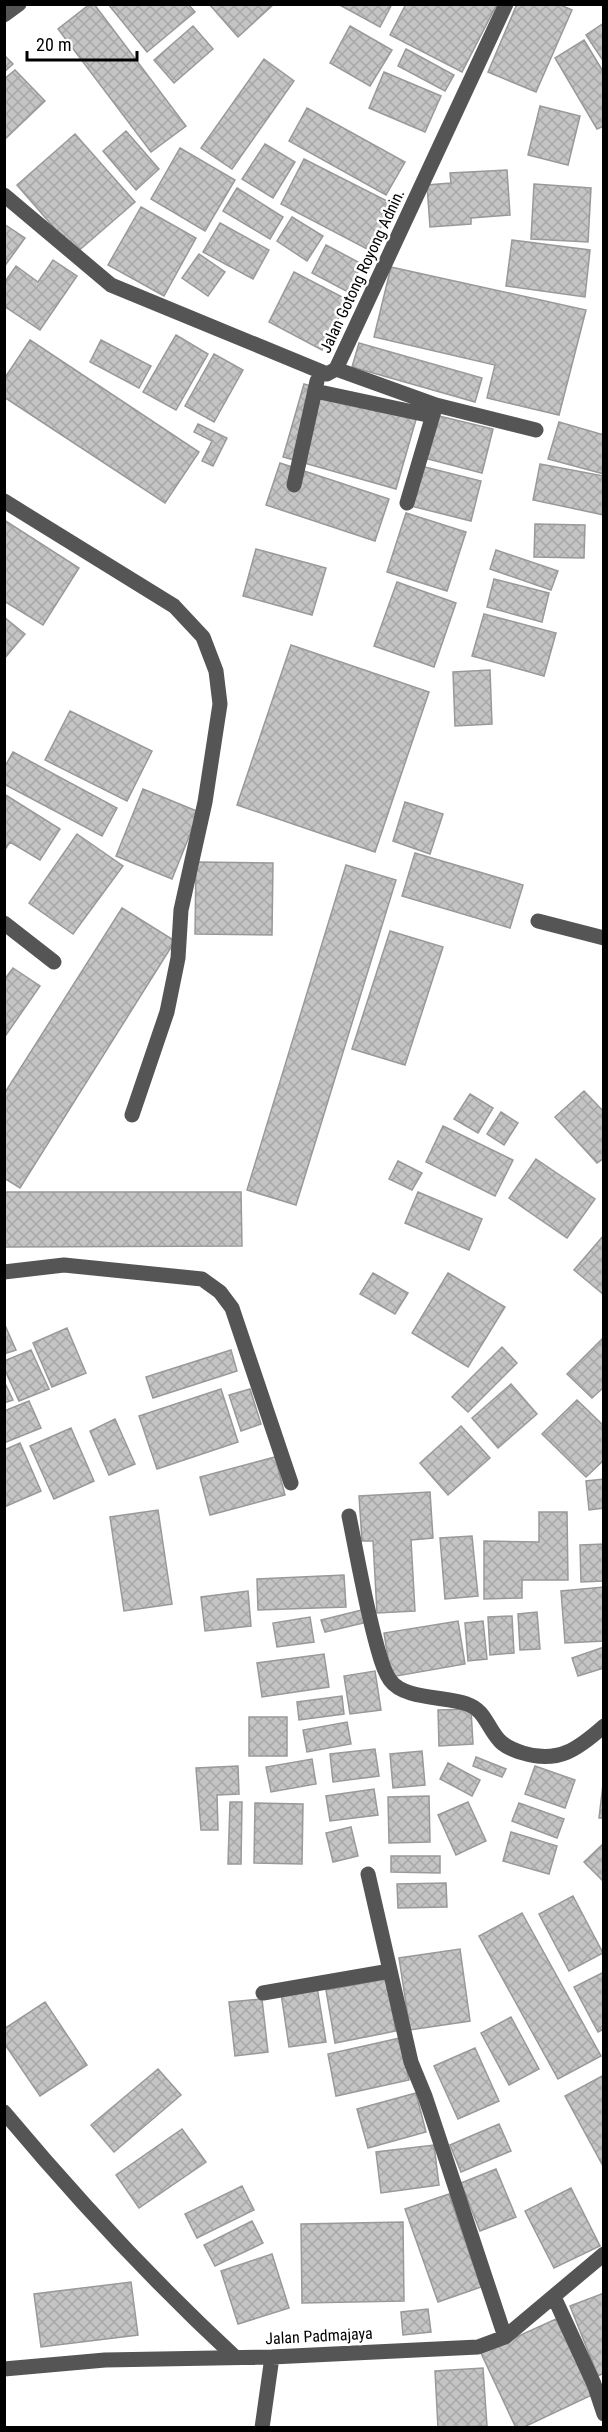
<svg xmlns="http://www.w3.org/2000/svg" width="608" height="2432" font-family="'Roboto Condensed',sans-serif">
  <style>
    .building { fill: url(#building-cross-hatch); stroke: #999; stroke-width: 1.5 }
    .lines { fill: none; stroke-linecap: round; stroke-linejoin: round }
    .minor { stroke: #555; stroke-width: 15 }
    .labels { text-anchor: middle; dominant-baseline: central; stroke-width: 5; stroke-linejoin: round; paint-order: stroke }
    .street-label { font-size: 16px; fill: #000; stroke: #fff }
  </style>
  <defs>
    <pattern id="building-cross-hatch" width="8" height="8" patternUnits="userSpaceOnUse" patternTransform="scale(1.5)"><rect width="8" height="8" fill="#c4c4c4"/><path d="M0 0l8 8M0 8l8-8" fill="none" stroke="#a7a7a7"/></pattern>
  </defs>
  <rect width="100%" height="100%" fill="#fff"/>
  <path class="building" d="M90 4H94L186 126 151 152 58 29Z
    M108 4H188L195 12 147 52Z
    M209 4H274L238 37Z
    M338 4H392L380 27Z
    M406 4H497L462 72 390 35Z
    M517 4H558L572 10 536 92 488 72Z
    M604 23V62L586 35Z
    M193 26 213 49 174 83 154 60Z
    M350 26 392 50 370 86 330 63Z
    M584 40 604 73V126L597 129 555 58Z
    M406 49 454 75 445 91 398 66Z
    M4 55 13 64 4 72Z
    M264 59 294 81 232 169 201 148Z
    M15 70 45 101 4 140V79Z
    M384 72 441 96 425 132 369 108Z
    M540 106 580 116 568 165 528 155Z
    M307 108 405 162 386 195 289 141Z
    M126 131 159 169 136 190 103 151Z
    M75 134 135 202 76 253 17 185Z
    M265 144 295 162 273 198 242 179Z
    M180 148 235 180 205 231 151 199Z
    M304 159 393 204 369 250 281 204Z
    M507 170 510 215 471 218V224L430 227 427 185 451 183 450 173Z
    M534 184 591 188 588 242 531 239Z
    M237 188 283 217 270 239 223 211Z
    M141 207 196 238 164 296 108 265Z
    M292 217 323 236 307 261 277 241Z
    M220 223 269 250 253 279 203 252Z
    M4 224 25 238 4 267Z
    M512 240 590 250 585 297 506 286Z
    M326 245 362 264 348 292 312 273Z
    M199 254 225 272 208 296 182 278Z
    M53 260 77 276 40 330 4 306V283L16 266 38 282Z
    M391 267 586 310 559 415 487 398 495 365 374 337Z
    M294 272 348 300 322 350 269 322Z
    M176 335 208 354 176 410 143 392Z
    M30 340 199 452 165 503 4 397V379Z
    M101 340 151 366 139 388 90 362Z
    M359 343 482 378 475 402 352 367Z
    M214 354 243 370 214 422 185 406Z
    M304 384 417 416 396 489 283 457Z
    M435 415 493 429 482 473 424 458Z
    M559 422 604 435V474L548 459Z
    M198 424 227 438 213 466 202 461 212 441 194 432Z
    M280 463 389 499 375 541 266 505Z
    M540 464 604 476V515L533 500Z
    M421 466 481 481 471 521 411 506Z
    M406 513 466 532 447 591 387 572Z
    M4 520 79 568 43 625 4 601Z
    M535 524 585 525 584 558 534 557Z
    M256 549 326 568 312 615 243 596Z
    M496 550 558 571 551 590 490 569Z
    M494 579 549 593 542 622 487 607Z
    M397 582 456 603 434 667 374 646Z
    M484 614 556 633 544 676 472 656Z
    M4 617 25 634 4 659Z
    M291 645 429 692 375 852 237 805Z
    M490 670 492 724 455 726 453 672Z
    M70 711 152 751 127 801 45 760Z
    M13 752 117 808 102 836 4 784V768Z
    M143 789 199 812 172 879 116 856Z
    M4 794 60 829 40 860 10 842 4 851Z
    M405 802 443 814 430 854 393 841Z
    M77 834 123 866 73 934 29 903Z
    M415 853 523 885 510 928 402 896Z
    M196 862 273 863 272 935 195 934Z
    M346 865 396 880 296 1205 247 1190Z
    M122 908 175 941 20 1188 4 1178V1094Z
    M390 931 443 947 405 1065 352 1049Z
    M13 968 40 986 6 1035 4 980Z
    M584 1091 604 1112V1158L597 1163 555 1117Z
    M470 1094 493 1108 478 1133 454 1119Z
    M501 1112 518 1123 504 1145 487 1134Z
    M443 1126 513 1160 495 1196 426 1162Z
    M536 1159 595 1199 567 1238 509 1198Z
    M398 1161 422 1173 412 1190 389 1179Z
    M4 1192H241L242 1246 4 1247Z
    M418 1192 482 1219 469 1250 405 1223Z
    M604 1235V1295L574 1270Z
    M373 1273 408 1293 395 1314 360 1294Z
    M448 1273 505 1307 468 1367 412 1333Z
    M4 1323 16 1350 4 1354Z
    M67 1328 86 1373 52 1387 33 1343Z
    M604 1337V1387L592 1398 567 1374Z
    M502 1347 517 1363 468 1412 452 1397Z
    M31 1350 49 1389 19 1401 4 1368V1361Z
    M231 1350 237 1371 153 1398 146 1377Z
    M4 1381 13 1400 4 1403Z
    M511 1384 537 1414 498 1448 472 1418Z
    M221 1389 238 1442 157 1469 139 1416Z
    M250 1389 261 1424 241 1431 229 1395Z
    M577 1400 604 1426V1460L586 1477 542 1434Z
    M29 1401 41 1428 4 1443V1411Z
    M115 1419 135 1464 109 1475 90 1431Z
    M461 1426 490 1458 448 1495 420 1463Z
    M71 1428 94 1481 54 1499 30 1446Z
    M20 1443 41 1491 4 1507V1450Z
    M275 1457 285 1495 210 1515 200 1477Z
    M604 1479V1508L589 1510 586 1481Z
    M430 1492 433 1538 411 1540 415 1611 377 1613 373 1541H362L359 1496Z
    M158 1510 172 1604 124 1611 110 1517Z
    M539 1512H567L568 1580H522V1598L484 1599V1541L539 1542Z
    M472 1536 478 1596 445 1599 440 1538Z
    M604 1544V1581L581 1582 580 1545Z
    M344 1575 346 1607 258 1610 257 1579Z
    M604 1587V1641L565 1643 561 1591Z
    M248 1591 251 1626 205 1631 201 1597Z
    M366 1609 368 1622 325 1632 321 1620Z
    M537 1612 540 1649 520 1650 518 1614Z
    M512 1616 514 1653 490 1655 488 1617Z
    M310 1617 314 1642 277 1647 273 1623Z
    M458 1621 465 1664 391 1677 384 1633Z
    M483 1621 487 1659 468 1661 465 1623Z
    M604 1647V1668L578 1676 572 1658Z
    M324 1654 329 1687 262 1697 257 1663Z
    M375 1671 381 1710 350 1714 344 1676Z
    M342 1696 344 1714 299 1720 297 1702Z
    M471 1709 473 1744 439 1746 438 1710Z
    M249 1717H287V1756H249Z
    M347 1722 351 1744 307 1752 303 1730Z
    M375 1749 379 1776 333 1782 330 1754Z
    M422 1751 425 1785 393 1788 390 1754Z
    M476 1757 506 1769 502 1777 473 1766Z
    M312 1759 316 1784 271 1792 266 1767Z
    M448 1763 480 1780 472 1796 440 1779Z
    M238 1766 239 1794 217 1795 218 1830H201L196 1768Z
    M535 1766 575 1780 565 1808 525 1794Z
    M604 1776V1818H599Z
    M374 1789 378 1815 330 1821 326 1796Z
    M429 1796 430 1842 389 1843 388 1797Z
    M230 1802H242L241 1864H228Z
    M468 1802 486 1841 456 1855 438 1815Z
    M255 1803 303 1804 302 1864 254 1863Z
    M519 1803 564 1819 557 1838 512 1821Z
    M351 1827 358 1856 333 1862 326 1833Z
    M511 1832 557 1846 549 1874 503 1861Z
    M604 1843V1882L584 1862Z
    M391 1856H440V1873L391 1872Z
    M446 1883 447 1907 398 1908 397 1884Z
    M573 1896 603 1953 569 1971 539 1914Z
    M522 1913 601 2056 558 2079 479 1936Z
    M460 1949 470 2021 410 2030 399 1958Z
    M604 1972V2029L598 2032 574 1987Z
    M386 1979 396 2031 335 2043 326 1990Z
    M317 1987 326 2042 289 2047 281 1993Z
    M262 1999 268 2052 235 2056 229 2002Z
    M45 2002 87 2065 40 2096 4 2043V2029Z
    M511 2017 539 2069 509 2085 481 2033Z
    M400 2038 409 2080 336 2096 328 2054Z
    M475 2048 499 2101 458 2119 434 2066Z
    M158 2069 181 2095 114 2152 91 2125Z
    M604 2075V2165L603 2166 565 2096Z
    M416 2093 426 2132 368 2148 357 2109Z
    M499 2124 511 2151 461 2172 450 2145Z
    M182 2129 206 2162 139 2208 116 2175Z
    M434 2145 439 2185 381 2193 376 2152Z
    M496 2169 516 2217 480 2231 461 2183Z
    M242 2186 254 2210 197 2238 185 2214Z
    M571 2188 600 2246 554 2268 525 2211Z
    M449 2194 481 2287 438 2302 405 2209Z
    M252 2221 263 2243 215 2266 204 2245Z
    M403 2222 404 2301 302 2303 301 2224Z
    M272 2254 289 2308 238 2324 221 2271Z
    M131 2282 138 2335 41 2347 34 2294Z
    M604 2293V2373L598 2376 570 2306Z
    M428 2309 431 2332 403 2335 401 2312Z
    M556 2319 592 2395 522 2428H516L481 2353Z
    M483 2368 487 2426 438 2428 435 2371Z"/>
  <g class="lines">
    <path class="minor" d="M4 15 19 4
      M4 195 111 285 327 374 336 369 506 4
      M336 369 436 405 536 430
      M315 391 432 416
      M294 485 317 381
      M4 501 174 606 203 637 216 671 220 704 205 802 181 910 178 958 167 1012 132 1115
      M407 503 435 408
      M538 921 604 938
      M4 923 54 962
      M4 1272 64 1265 202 1279 220 1292 232 1308 291 1483
      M349 1516C358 1560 365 1603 377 1646 380 1657 383 1670 390 1680 404 1700 446 1696 467 1704 485 1710 487 1727 499 1740 505 1747 514 1750 523 1753 558 1764 578 1749 604 1726
      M368 1874 411 2062 425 2096 505 2337
      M263 1993 390 1971
      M4 2112C76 2198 153 2281 235 2357
      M554 2297 594 2384 604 2414
      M4 2369 105 2360 272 2357 478 2347 505 2337 604 2254
      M262 2428 272 2357"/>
  </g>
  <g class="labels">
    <g class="street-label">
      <text transform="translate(362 271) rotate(-65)">Jalan Gotong Royong Adnin.</text>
      <text transform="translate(319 2336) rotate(-3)">Jalan Padmajaya</text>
    </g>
  </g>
  <rect width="608" height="2432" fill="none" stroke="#000000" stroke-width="12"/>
  <path d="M27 51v9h110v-9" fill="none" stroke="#000000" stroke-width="3"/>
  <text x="36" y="51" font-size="18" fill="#000000" stroke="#ffffff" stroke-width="4.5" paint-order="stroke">20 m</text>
</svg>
